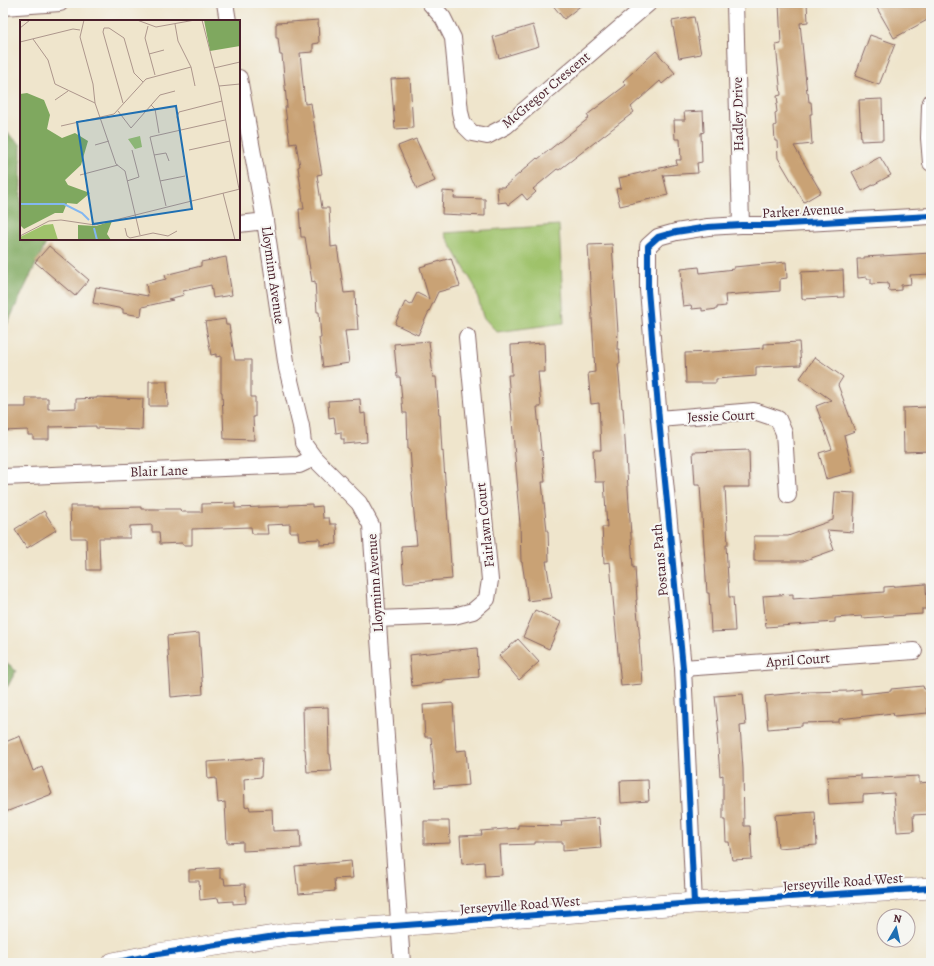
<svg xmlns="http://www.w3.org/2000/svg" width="934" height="966" font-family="Alegreya,serif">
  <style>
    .green { fill: #9fc26b; stroke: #74704b }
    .forest { fill: #7fa85f; stroke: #646445 }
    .building { fill: #c9a274 }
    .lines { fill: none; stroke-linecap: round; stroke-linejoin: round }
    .minor-casing { stroke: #846463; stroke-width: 18 }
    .major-casing { stroke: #846463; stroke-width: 22 }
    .minor { stroke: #fff; stroke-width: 16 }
    .major { stroke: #fff; stroke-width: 21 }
    .cycleway-casing { stroke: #f6f6f2; stroke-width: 8 }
    .cycleway { stroke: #0057b8; stroke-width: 6 }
    .labels { text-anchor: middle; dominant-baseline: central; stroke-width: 4; stroke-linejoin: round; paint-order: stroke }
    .street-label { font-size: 14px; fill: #4a1f2b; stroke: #f6f6f2 }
    .inset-river { fill: none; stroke: #83b7f1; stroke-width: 2 }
    .inset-road { fill: none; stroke: #ad968c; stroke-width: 1 }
    .view { fill: #1f6fb2; fill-opacity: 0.15; stroke: #1f6fb2; stroke-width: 2 }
    .inset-edge { fill: none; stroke: #4a1f2b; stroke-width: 2 }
  </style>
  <rect width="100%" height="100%" fill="#f6f6f2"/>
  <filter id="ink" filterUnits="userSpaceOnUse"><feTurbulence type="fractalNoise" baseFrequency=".025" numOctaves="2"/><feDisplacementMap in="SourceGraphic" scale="8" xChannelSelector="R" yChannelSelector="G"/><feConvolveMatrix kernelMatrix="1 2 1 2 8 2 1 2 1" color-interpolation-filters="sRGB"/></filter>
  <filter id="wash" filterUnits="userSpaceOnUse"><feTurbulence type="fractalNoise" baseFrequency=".012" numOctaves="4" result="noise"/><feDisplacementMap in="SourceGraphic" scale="16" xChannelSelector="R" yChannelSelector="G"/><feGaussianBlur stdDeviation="0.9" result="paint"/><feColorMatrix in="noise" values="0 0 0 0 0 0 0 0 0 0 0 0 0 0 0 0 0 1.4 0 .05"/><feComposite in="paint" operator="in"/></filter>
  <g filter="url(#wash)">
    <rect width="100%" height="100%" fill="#efe5cc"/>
    <path class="green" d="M559 225 564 323 497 332 483 317 475 287 444 233Z"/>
    <path class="forest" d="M3 129 21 145V239H48L3 333Z
      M3 661 10 665 16 671 8 686 3 689Z"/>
    <g id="blocks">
      <path class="building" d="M551 3H584L564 19Z
        M779 3H807L808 22 800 23 807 93H808L809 102H811L812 114H810L812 144 794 146 821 192 804 202 778 158 777 141H775L774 126 776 125 775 113 777 112 776 104H778L777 96 781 95 776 45 781 44Z
        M874 3H929L931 7V18L894 38Z
        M694 17 701 54 679 58 672 21Z
        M318 20 319 43 313 44V52L300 53 305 104 311 103 318 151 322 174 317 175 322 208H329L331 247 337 246 344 293 355 292 356 315H357L358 330 345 331 349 363 323 367 319 338H321L319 312H317L315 281 312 282 305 237H301L299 209H304L298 167 300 166 296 143 290 144 285 107H287L282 55H280L278 38H276V24H277V23Z
        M533 25 539 46 499 58 493 37Z
        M870 35 895 44 879 85 855 76Z
        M656 51 675 73 662 84 660 81 631 107 634 112 559 170 557 169 533 189 536 192 527 200 522 194 508 205 506 202 498 203 497 187H504L537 158 538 159 589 118 587 115 626 85 623 81Z
        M410 78 413 128 395 129 391 79Z
        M882 99 883 140 861 141 859 100Z
        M703 111 704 132 701 133 702 162 697 163 698 173 663 175 668 195 620 206 616 189 621 188 619 178 677 164 676 160H681L680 139H675L674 120H685L684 112Z
        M416 139 435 181 417 189 398 146Z
        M880 157 891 175 862 191 852 172Z
        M443 191 455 192 454 198 485 199V216L442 214Z
        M612 244 618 332 617 349H619L620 364H618L622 408H623L633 568 635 567 637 600H636L640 639H639L642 684 621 686 613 598 610 562 604 563 602 527H607L604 482H595L593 450H601L599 403 591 404 588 373 595 372 588 245Z
        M49 246 89 280 75 296 35 262Z
        M931 253V274L910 275 911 284 901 285V290L889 291 888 283 871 284V279H867V277L858 278 857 259H864V257Z
        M226 257 232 295 213 298 211 285 183 291 184 295 168 299 173 300 142 307 141 316 123 313V309L93 303 96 287 148 296 146 284 166 279 165 275 201 266V262Z
        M451 258 460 286 438 292 418 335 395 324 405 302 411 305 417 293 429 299 420 267Z
        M786 262 787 278 780 279V291L725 295 726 306 717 307V309L702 311V308L692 309 691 305 683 306 680 283H682L681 269 699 267 700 273 734 269V267Z
        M843 270 844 297 802 299 801 272Z
        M225 319 226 325H229L235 360H251V397H255V417H253L254 440 224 439 222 392H221V356L216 357V354L211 355 205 322Z
        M429 341 433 377H436L439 415H440L442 452 443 451 452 579 404 583 401 546 417 545 412 492 413 491 410 449H408L407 413H403L400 377H397L394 344Z
        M799 342 801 365 756 367V376L716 379V383H686L685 353 712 352 764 348V344Z
        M544 343 545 372H538L541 407H537L541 451H542L545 482H542L547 531H548L549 561H546L552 598 528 601 522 562H521L520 524 517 491H518L508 375H512L511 345Z
        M815 357 843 377 838 385 855 431 844 435 853 472 826 479 819 453 832 449 816 406 831 400 800 378Z
        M149 381H167L168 406H149Z
        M97 397 143 399 142 430 96 428V426L49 427V439H33V435H28V430L3 431V407H26V398H48V409L76 408V399L97 398Z
        M360 399 361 414 365 413 367 442 344 444V439H341V432L336 433 334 417 329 418 328 401Z
        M928 407 930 451 904 452 903 408Z
        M749 450 750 487H725L728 545H726L729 597H733L735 631 711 632 709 593H707L700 485H695L693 452Z
        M835 492 855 493 853 532 827 530 834 550 803 561H754V536H788L833 520Z
        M235 503V508L289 506V505L312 504V507L322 506 323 518H329L330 524H336L337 544 320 545V539L299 540 298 532H290V524L267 525 268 534H252L251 527 192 529V545H183L182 543 160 544 159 532H152V525L130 526V538H99L100 570H87L86 538H71L70 506H99V508L141 507V509H180L181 512H202V504Z
        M44 511 56 530 27 548 15 529Z
        M926 584 927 609H922V614L862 618V616L835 618V622L766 627 763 596 793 594V599L884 592V587Z
        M535 610 561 622 549 649 523 637Z
        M199 633 203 694 171 697 167 636Z
        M518 639 539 662 519 680 499 656Z
        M477 648 479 677 443 680V682L412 686 409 655Z
        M923 686 924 689H930L931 706 927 707 928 713 894 716 893 713 839 719V722L802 723V726L768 729 765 696 808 692 848 691 861 689V694L891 691V689Z
        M743 694 746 725 740 726 743 769 744 826H750L752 859 732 860 729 842H726L725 820H723V775L720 776 717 734H719L715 696Z
        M453 703 456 751 466 750 469 785 435 788 431 737H425L423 705Z
        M328 707 329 754H330L332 771 307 772 305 749H304L303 708Z
        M20 736 33 771 42 767 52 794 3 813V743Z
        M262 758 261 777 244 779 245 807 249 806 250 810 272 809 273 831 300 830 301 848 243 851V842L227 843 225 802 218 803 216 778 208 779 207 762Z
        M861 775V779L919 776V783L930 782V786H931V814L913 815 914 831 897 832 894 793 863 795V802L829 804 827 777Z
        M648 780 649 801 621 803 620 781Z
        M815 812 817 845 778 848 775 815Z
        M599 818 601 848 563 851V842H535V844L500 845 502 875 485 876 484 862 462 864 460 836 482 835 481 831 518 828V825L562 826 561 821Z
        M424 821H449L450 843 424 844Z
        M351 861 353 878 334 879 335 891 299 894 298 884H297L295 866Z
        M220 868V878H224L225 885 245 884 246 903 233 904V901L219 902 218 898 200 900 199 881H189V870Z"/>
    </g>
  </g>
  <g filter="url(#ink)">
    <use href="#blocks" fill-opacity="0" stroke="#846463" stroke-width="1"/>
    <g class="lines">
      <g class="minor-casing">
        <path id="minor" d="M225 3 228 21
          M430 3 443 18 453 38 460 112 463 124 472 133 487 136 506 126 649 3
          M735 3 741 225
          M3 7 60 3
          M239 78 265 220V221L287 368 301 426 303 443 314 458 359 503 371 525 402 963
          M931 102 930 105 929 138 931 163
          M239 224 265 221
          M659 419 754 411 778 419 784 433 788 495
          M3 477 299 465 314 458
          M377 619 454 616 473 611 487 599 490 580 467 337
          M683 668 914 651
          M694 903 683 668 659 419 648 290V246L658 237 676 232 708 227 741 225H769L931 216"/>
      </g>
      <g class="major-casing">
        <path id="major" d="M113 963 158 954 288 934 694 903 931 888"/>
      </g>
      <use href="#minor" class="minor"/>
      <use href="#major" class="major"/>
      <g class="cycleway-casing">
        <path id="cycleway" d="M694 903 683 668 659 419 648 290V246L658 237 676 232 708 227 741 225H769L931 216
          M113 963 158 954 288 934 694 903 931 888"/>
      </g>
      <use href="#cycleway" class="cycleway"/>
    </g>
  </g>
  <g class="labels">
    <g class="street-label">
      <text transform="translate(546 90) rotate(-40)">McGregor Crescent</text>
      <text transform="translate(738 114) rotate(-91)">Hadley Drive</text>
      <text transform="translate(803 211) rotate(-3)">Parker Avenue</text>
      <text transform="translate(273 275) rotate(82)">Lloyminn Avenue</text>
      <text transform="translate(721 416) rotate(-2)">Jessie Court</text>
      <text transform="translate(159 471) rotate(-2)">Blair Lane</text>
      <text transform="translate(485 525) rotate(-96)">Fairlawn Court</text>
      <text transform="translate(660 560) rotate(-95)">Postans Path</text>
      <text transform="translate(375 583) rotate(-94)">Lloyminn Avenue</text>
      <text transform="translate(798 660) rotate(-4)">April Court</text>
      <text transform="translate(843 882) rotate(-4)">Jerseyville Road West</text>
      <text transform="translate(520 905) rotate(-4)">Jerseyville Road West</text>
    </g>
  </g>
  <g transform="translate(20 20)">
    <rect width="220" height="220" fill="#efe5cc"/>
    <path d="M120 116 122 127 115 129 108 119ZM33 204 38 220H0V217L24 205Z" fill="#9fc26b"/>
    <path d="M184 0H220V26L190 31ZM7 73 24 80 30 95 27 109 42 118 55 113 68 121 61 145 45 160 48 165 70 173 57 184 47 183 43 193H35L4 209 0 205V74ZM92 201 87 214 91 220H58V205L76 206Z" fill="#7fa85f"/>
    <path class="inset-river" d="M0 184H44L62 193 69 200M74 208 77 220"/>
    <path class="inset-road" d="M64 0 60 17 73 64 75 83 96 144 105 151 120 215M117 0 136 7 175 0M182 0 199 66 219 169M155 4 158 21 171 47 175 66M128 6 125 18 135 55M0 8 10 0M13 19 28 40 35 64 75 83M0 22 53 9 60 10M129 34 144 30M194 48 220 42M199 66 220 64M35 80 48 71M103 83 83 12 84 8H89L104 18 114 53 123 62M131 85 135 89 139 113M98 91 111 108 140 75 155 71M41 106 94 94 126 59 171 47M160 109 157 97 159 92 202 81M75 125 89 121M169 130 210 121M134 135 146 133 149 141M60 155 98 145M107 161 119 157 112 130M140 161 165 156M203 173 215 220M146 186 130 117 205 100M105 208 107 216 110 218 133 213 148 216 157 211M0 216 29 201 41 200 75 205 220 169"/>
    <path class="view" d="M156 86 172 189 73 204 57 102Z"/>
    <rect width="220" height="220" class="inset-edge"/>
  </g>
  <rect width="934" height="966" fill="none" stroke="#f6f6f2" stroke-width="16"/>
  <g transform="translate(896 928) rotate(9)"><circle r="19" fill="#f6f6f2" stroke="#b1a0a2"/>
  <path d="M0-3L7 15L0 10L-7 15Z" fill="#1f6fb2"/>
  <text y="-6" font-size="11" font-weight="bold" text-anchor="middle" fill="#4a1f2b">N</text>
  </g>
</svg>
